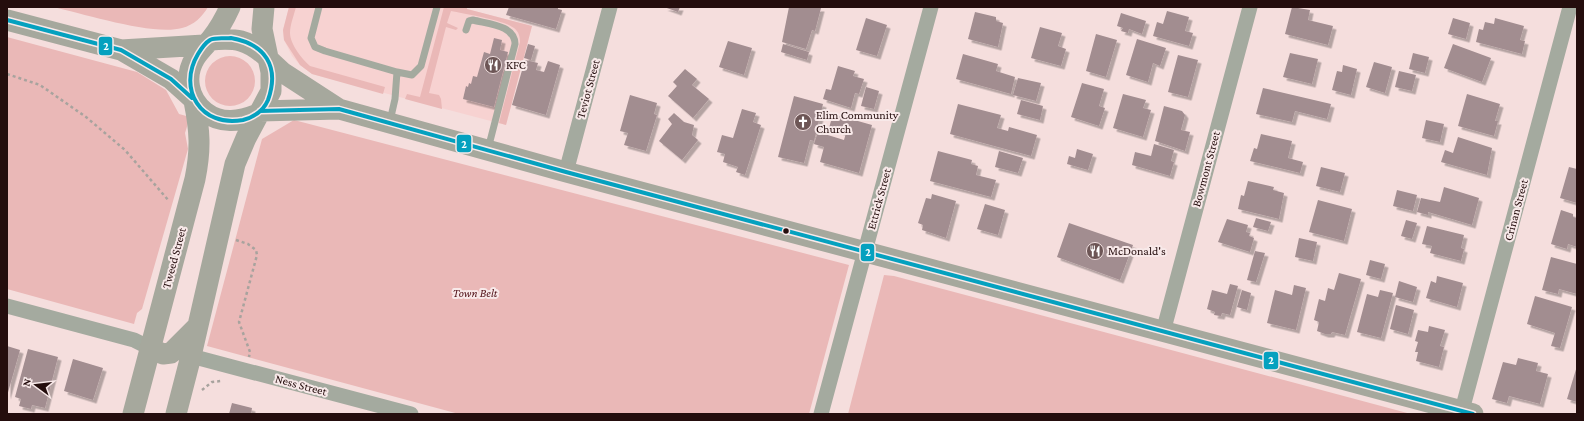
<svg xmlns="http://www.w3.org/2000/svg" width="1584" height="421" font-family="'Crimson Pro',serif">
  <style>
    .built { fill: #f7d2d1 }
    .green { fill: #eab8b7 }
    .building { fill: #a28d90; filter: url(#shadow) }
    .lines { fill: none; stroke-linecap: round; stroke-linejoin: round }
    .path { stroke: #a8a39e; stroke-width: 2.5; stroke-dasharray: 3 3; stroke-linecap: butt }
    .service { stroke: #a4aa9f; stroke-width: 7 }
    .minor { stroke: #a4aa9f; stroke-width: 15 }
    .secondary { stroke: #a6a89d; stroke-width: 21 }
    .bus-1-casing { stroke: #f8e9e9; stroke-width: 7 }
    .bus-1 { stroke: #05a1bf; stroke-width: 4 }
    .bus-dot { fill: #240d0d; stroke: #f8e9e9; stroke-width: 1.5 }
    .labels { text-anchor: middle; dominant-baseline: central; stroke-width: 4; stroke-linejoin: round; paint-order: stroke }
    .poi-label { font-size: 12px; fill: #240d0d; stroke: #f8e9e9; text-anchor: start }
    .street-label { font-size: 12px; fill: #240d0d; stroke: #f8e9e9 }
    .park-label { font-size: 12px; font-style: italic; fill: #500f16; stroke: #f8e9e9 }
    .line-badge { stroke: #f8e9e9; stroke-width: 1.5 }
    .badge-label { font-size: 11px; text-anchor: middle; font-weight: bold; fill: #fff }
  </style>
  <defs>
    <filter id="shadow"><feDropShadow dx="3.5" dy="3.5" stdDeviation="0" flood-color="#0004"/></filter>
  </defs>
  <rect width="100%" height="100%" fill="#f5dedd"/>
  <path class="built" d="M289 7H467V9L532 26 506 125 312 74 300 65 292 56 284 40 283 30Z"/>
  <path class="green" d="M53 7H208C202 17 194 25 182 28 153 36 85 14 53 7Z
    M289 7H296C294 15 290 25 290 33 290 44 302 59 310 66L385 87 383 94 312 74 300 65 284 40 283 30Z
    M444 7H467V9L532 26 506 125 499 123 520 42C520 37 519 32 514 28 504 20 465 14 451 11L447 23 458 28 456 30 446 27 429 93 439 95 441 99 442 109 405 99 407 94 420 97Z
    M7 37 137 72 166 90 179 114 190 117 185 133 188 149 142 309 137 313 134 324 7 289Z
    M205 81a25 25 0 1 1 50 0a25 25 0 1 1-50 0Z
    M294 120 849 265 809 414H459L207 346 262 139Z
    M884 275 894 276 1411 414H848Z"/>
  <path class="building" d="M509 7H558V9L562 10 556 29 506 15Z
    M664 7H680L678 12Z
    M789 7 821 8 815 31 812 30 806 49 782 42Z
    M1292 7 1310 10 1308 20 1333 26 1328 45 1285 34Z
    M1167 11 1189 17 1185 31 1193 33 1189 46 1153 36 1157 22 1163 24Z
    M975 12 996 17V21L1003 23 998 47 968 39Z
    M1121 13 1146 21 1142 34 1129 29 1128 33 1121 31 1123 28 1117 26Z
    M866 18 887 25 877 56 856 50Z
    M1453 18 1470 23 1466 39 1448 34Z
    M1495 18 1524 26 1520 40 1525 41 1522 54 1476 42 1479 29 1483 30 1485 22 1494 24Z
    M1040 27 1062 33 1058 46 1066 49 1061 66 1031 58Z
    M1096 34 1117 40 1106 77 1086 71Z
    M494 38 502 40 500 50 508 52 494 107 463 99 466 86 468 87 469 83 471 84 473 76 477 77 484 52 490 54Z
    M1137 39 1166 48 1160 66 1153 63 1148 82 1126 75Z
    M728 41 752 48 744 75 719 67Z
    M528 44 535 46 531 60 524 58Z
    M783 44 809 52 807 60 781 52Z
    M1453 44 1491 58 1482 82 1444 68Z
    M1290 53 1318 59 1312 84 1283 77Z
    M1413 53 1429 57 1425 73 1409 69Z
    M963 54 998 64 996 71 1015 77 1011 94 956 79Z
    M1178 55 1198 60 1188 97 1168 92Z
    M525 60 538 63 536 70 544 72 548 61 560 65 546 115 512 105Z
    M1374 62 1392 67 1385 93 1366 87Z
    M1343 65 1357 69 1351 95 1332 90 1337 71 1342 72Z
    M838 66 855 71 853 76 864 79 859 94 855 93 851 108 823 99 826 89 831 90Z
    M685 69 697 79 692 85 709 99 693 118 668 96 677 86 673 82Z
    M1399 71 1416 75 1412 91 1395 87Z
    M1018 78 1041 83 1036 101 1013 95Z
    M1082 83 1104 89 1099 106 1105 108 1099 126 1071 117Z
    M866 87 879 91 874 109 861 106Z
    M1263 88 1331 104 1327 119 1295 111 1292 122 1256 114Z
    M1123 94 1146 100 1143 108 1151 110 1143 137 1113 128Z
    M1467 94 1500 104 1495 121H1498L1494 136 1458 126Z
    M630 95 657 103 654 114 657 115 646 151 624 145 628 133 620 131Z
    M794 96 823 104 814 141 810 140 804 163 778 157Z
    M1021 100 1043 106 1040 120 1017 114Z
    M958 104 1001 115 997 128 1008 131 1009 127 1037 135 1031 156 950 134Z
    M1164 106 1182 111 1185 115 1181 130 1190 132 1185 151 1155 141Z
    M742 109 756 113 753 122 761 125 745 175 736 172 738 167 723 162 725 154 717 152 722 135 733 138Z
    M674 113 684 122 694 125 692 135 698 140 682 160 659 141 672 124 668 119Z
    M833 114 872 125 859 173 820 162 824 147 814 144 818 132 844 140 846 133 829 128Z
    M1426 120 1444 124 1440 142 1422 138Z
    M1261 134 1292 141 1288 158 1303 162 1300 173 1250 161 1254 148 1257 149Z
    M1458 137 1492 148 1487 175 1441 162 1445 150 1453 153Z
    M1154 144 1174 150 1171 161 1174 162 1170 176 1132 165 1135 152 1151 156Z
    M1077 149 1093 154 1088 170 1067 164 1069 156 1075 158Z
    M938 151 972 160 971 164 978 166 976 175 996 180 991 197 930 181Z
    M999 151 1023 158 1018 173 995 167Z
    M1321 167 1345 173 1340 192 1316 186Z
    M1569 167 1577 169V203L1560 198Z
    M1248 181 1274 187 1273 190 1284 193 1279 219 1238 209 1241 195 1244 196Z
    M1444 187 1479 198 1472 225 1428 212V215L1417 212 1421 198 1440 202Z
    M1397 190 1417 195 1413 211 1393 206Z
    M932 194 956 201 946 238 922 230 923 225 918 223 926 198 931 199Z
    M1318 200 1352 209 1344 241 1309 232Z
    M985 204 1005 210 998 235 977 229Z
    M1561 210 1573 214V217L1577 218V247L1568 244 1567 249 1551 244Z
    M1256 218 1271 222 1268 231 1253 227Z
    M1227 219 1248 225 1246 232 1250 233 1249 236 1254 238 1250 252 1218 242Z
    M1406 220 1417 223 1412 239 1401 236Z
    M1069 223 1133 245 1120 280 1057 257Z
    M1427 226 1464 235 1461 248 1464 249 1461 261 1430 253 1432 246 1422 244Z
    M1299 238 1317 242 1313 261 1295 257Z
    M1255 251 1265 253 1256 282 1247 280Z
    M1551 257 1577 264V294L1559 289 1558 294 1542 290Z
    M1370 260 1385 264 1381 279 1366 275Z
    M1339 273 1361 279 1345 335 1332 332 1331 334H1325L1317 331 1319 322 1314 320 1319 299 1325 301 1328 288 1334 290Z
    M1437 276 1463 283 1457 307 1426 298 1431 281 1436 283Z
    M1399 281 1417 287 1413 302 1395 297Z
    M1230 284 1238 286 1230 315 1222 313 1221 316 1214 315 1215 312 1207 309 1212 290 1227 294Z
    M1294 285 1306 288 1296 330 1267 323 1275 290 1292 295Z
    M1242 290 1251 293 1247 310 1237 307Z
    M1380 290 1393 293 1381 338 1357 332 1367 294 1378 297Z
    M1535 296 1572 307 1560 348 1551 346 1555 333 1527 324Z
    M1396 305 1414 310 1408 334 1390 329Z
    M1429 326 1445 330 1440 346 1444 347 1439 367 1416 361 1418 352H1415L1418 342 1415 341 1418 330 1428 332Z
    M7 346 20 350 7 396Z
    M28 349 58 357 45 408 32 405 31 409 19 406 21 399 15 397Z
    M1518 358 1538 363 1536 371 1548 374 1540 404 1509 396 1507 403 1492 399 1503 362 1516 365Z
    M73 359 103 368 93 400 64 391Z
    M1577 366V402L1567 399Z
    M232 403 252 408 251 414H229Z"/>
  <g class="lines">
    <path class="path" d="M7 74 40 85 86 117 125 150 169 201
      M236 240 248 244 256 250 257 255 239 322 250 352 249 357
      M202 390 212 382 221 381"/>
    <path class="service" d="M319 7 311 38 315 47 325 51 397 72 395 99 390 121
      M466 30 469 21 473 20C488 24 515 25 515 44L488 149
      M397 72 412 75 421 66 437 7"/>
    <path class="minor" d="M566 172 610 7
      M7 306 134 340 150 348
      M1163 332 1250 7
      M191 356 411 414
      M821 414 931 7
      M1461 414 1570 7"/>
    <path class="secondary" d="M230 7C225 18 219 29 211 39 206 45 200 50 195 58 184 76 188 99 205 112 222 125 240 121 258 114
      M7 20 121 50 171 79 192 98
      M211 40C236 38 247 39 267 57
      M121 50 204 45
      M268 59 282 72 339 109
      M260 111 339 109 566 172 1473 414
      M150 348 163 354 171 353 197 327
      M133 414 195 179C201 149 200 131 194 101
      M176 414 191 356 235 164 246 138 271 91V72L262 29 264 7"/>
    <g class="bus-1-casing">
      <path id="bus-1" d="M7 20 121 50 171 79 192 98
        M231 38C265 44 280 66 268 100 263 112 254 117 243 120 201 128 177 89 198 54 201 49 205 43 210 40 216 37 224 39 231 38Z
        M260 111 339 109 566 172 1473 414"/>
    </g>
    <use href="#bus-1" class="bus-1"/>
  </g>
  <defs>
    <g id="restaurant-disc" transform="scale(0.9)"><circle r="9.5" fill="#6d5656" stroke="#f8e9e9"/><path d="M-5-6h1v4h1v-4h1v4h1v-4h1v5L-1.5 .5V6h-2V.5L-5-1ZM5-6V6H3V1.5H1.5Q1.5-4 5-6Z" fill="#fff"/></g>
    <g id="church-disc" transform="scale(0.9)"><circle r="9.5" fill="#6d5656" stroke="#f8e9e9"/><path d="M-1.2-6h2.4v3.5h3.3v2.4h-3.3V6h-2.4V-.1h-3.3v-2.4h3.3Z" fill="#fff"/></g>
  </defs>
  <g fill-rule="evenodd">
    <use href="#restaurant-disc" x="493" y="65"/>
    <use href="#church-disc" x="803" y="122"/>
    <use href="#restaurant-disc" x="1095" y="251"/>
  </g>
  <circle class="bus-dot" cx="786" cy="231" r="3.5"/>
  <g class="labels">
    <g class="poi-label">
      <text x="506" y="65">KFC</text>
      <text x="816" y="115">Elim Community<tspan x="816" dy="14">Church</tspan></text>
      <text x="1108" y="251">McDonald's</text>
    </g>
    <g class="street-label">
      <text transform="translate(588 89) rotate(-75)">Teviot Street</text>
      <text transform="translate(1206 169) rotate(-75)">Bowmont Street</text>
      <text transform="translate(879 199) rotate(-75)">Ettrick Street</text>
      <text transform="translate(1516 210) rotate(-75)">Crinan Street</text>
      <text transform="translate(174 258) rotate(-75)">Tweed Street</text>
      <text transform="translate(301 385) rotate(15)">Ness Street</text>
    </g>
    <g class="park-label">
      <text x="475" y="293">Town Belt</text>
    </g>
  </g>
  <g class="line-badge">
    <rect x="98" y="36" width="15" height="20" rx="4" fill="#05a1bf"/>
    <rect x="456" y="134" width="16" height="19" rx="4" fill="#05a1bf"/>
    <rect x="860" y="243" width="15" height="19" rx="4" fill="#05a1bf"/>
    <rect x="1263" y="351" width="16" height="19" rx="4" fill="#05a1bf"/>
  </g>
  <g class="badge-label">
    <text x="106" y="50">2</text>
    <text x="464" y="148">2</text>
    <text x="868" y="256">2</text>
    <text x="1271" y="364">2</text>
  </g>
  <rect width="1584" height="421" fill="none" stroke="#240d0d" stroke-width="16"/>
  <g transform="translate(36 385) rotate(285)" stroke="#f8e9e9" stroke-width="3" paint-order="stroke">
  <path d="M0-3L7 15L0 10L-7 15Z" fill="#240d0d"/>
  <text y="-6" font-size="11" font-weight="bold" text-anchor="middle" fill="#240d0d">N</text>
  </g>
</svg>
